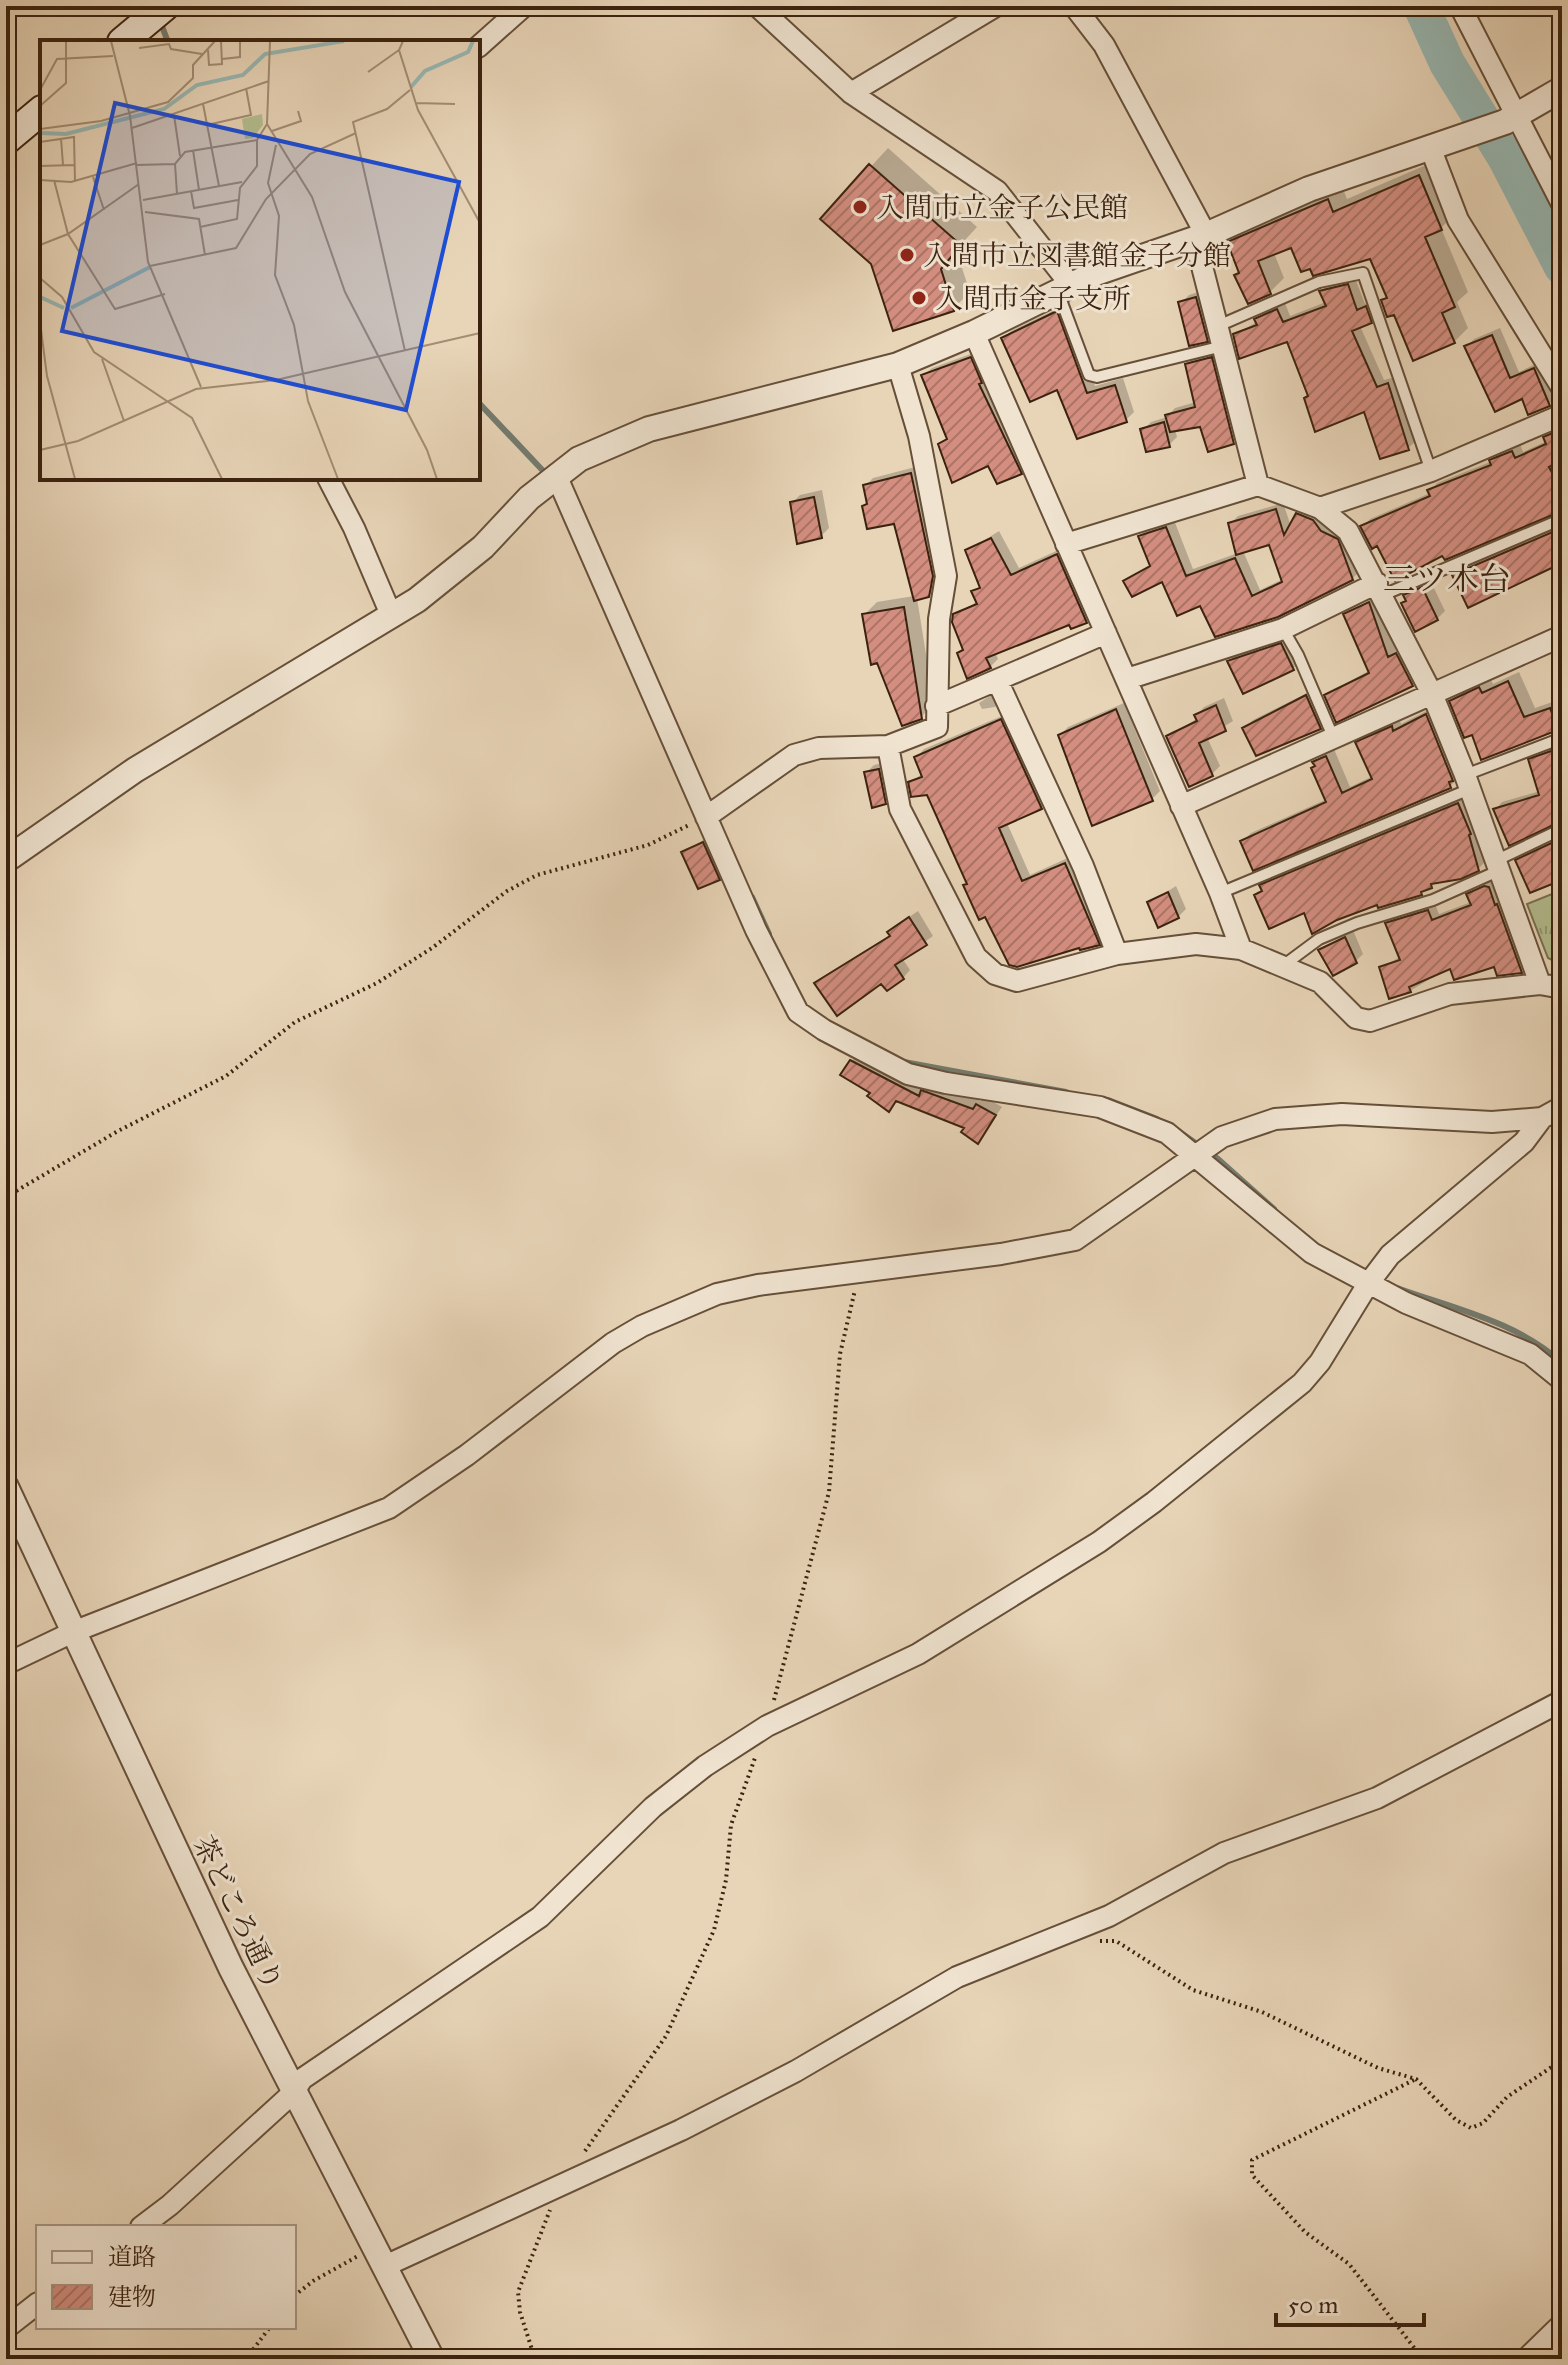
<svg xmlns="http://www.w3.org/2000/svg" width="1568" height="2365" font-family="'IM FELL Great Primer','Noto Serif JP',serif">
  <style>
    .grass { fill: url(#grass-tufts); stroke: #787050; stroke-width: 2 }
    .shadow { fill: #0003; fill-rule: evenodd }
    .lines { fill: none; stroke-linecap: round; stroke-linejoin: round }
    .stream { stroke: #737c71; stroke-width: 6 }
    .river { stroke: #98b8b3; stroke-width: 36 }
    .building { fill: url(#building-hatch); stroke: #3b220f; stroke-width: 2 }
    .service-casing { stroke: #664f39; stroke-width: 14 }
    .minor-casing { stroke: #664f39; stroke-width: 24 }
    .tertiary-casing { stroke: #664f39; stroke-width: 28 }
    .secondary-casing { stroke: #3b220f; stroke-width: 32 }
    .path { stroke: #3b220f; stroke-width: 4; stroke-dasharray: 2 4; stroke-linecap: butt }
    .service { stroke: #f0e4d1; stroke-width: 10 }
    .minor { stroke: #f0e4d1; stroke-width: 20 }
    .tertiary { stroke: #f0e4d1; stroke-width: 24 }
    .secondary { stroke: #f0e4d1; stroke-width: 28 }
    .poi-dot { fill: #8f2418; stroke: #f0e4d1; stroke-width: 3 }
    .labels { text-anchor: middle; dominant-baseline: central; stroke-width: 6; stroke-linejoin: round; paint-order: stroke }
    .poi-label { font-size: 28px; fill: #3b220f; stroke: #f0e4d1; text-anchor: start }
    .street-label { font-size: 28px; fill: #3b220f; stroke: #f0e4d1 }
    .quarter-label { font-size: 32px; fill: #3b220f; stroke: #f0e4d1 }
    .inset-river { fill: none; stroke: #98b8b3; stroke-width: 4 }
    .inset-road { fill: none; stroke: #a38d74; stroke-width: 2 }
    .view { fill: #1d4ed8; fill-opacity: 0.15; stroke: #1d4ed8; stroke-width: 4 }
    .inset-edge { fill: none; stroke: #3b220f; stroke-width: 4 }
  </style>
  <defs>
    <pattern id="grass-tufts" width="24" height="20" patternUnits="userSpaceOnUse" patternTransform="scale(2)"><rect width="24" height="20" fill="#b4be90"/><path d="M3 7l-1-3M5 7V3M7 7l1-3M15 17l-1-3M17 17v-4M19 17l1-3" fill="none" stroke="#949a74"/></pattern>
    <pattern id="building-hatch" width="6" height="6" patternUnits="userSpaceOnUse" patternTransform="scale(2)"><rect width="6" height="6" fill="#d48e80"/><path d="M-1 1l2-2M0 6l6-6M5 7l2-2" fill="none" stroke="#ad7467"/></pattern>
  </defs>
  <rect width="100%" height="100%" fill="#e8d5b8"/>
  <filter id="stains"><feTurbulence type="fractalNoise" baseFrequency=".0025" numOctaves="4"/><feColorMatrix values="0 0 0 0 .2 0 0 0 0 .09 0 0 0 0 .02 0 0 0 .5 -.17"/></filter>
  <radialGradient id="worn" r=".72"><stop offset=".6" stop-color="#630" stop-opacity="0"/><stop offset="1" stop-color="#630" stop-opacity=".3"/></radialGradient>
  <path class="grass" d="M1562 890V965L1548 958 1527 904Z"/>
  <path class="shadow" d="M888 148 977 227 956 250 970 292 953 309 873 263 823 219Z
    M1433 162 1455 214 1441 228 1468 292 1457 302 1468 328 1454 342 1383 301 1388 296 1372 257 1292 246 1274 253 1284 278 1270 292 1236 275 1240 271 1229 243 1243 228 1342 186 1347 199Z
    M1355 278 1365 304 1373 300 1378 314 1360 326 1384 380 1395 377 1416 441 1408 448 1382 456 1365 410 1310 394 1288 339 1235 335 1258 321 1264 312 1285 303 1290 316 1326 302 1321 291 1329 284Z
    M1204 290 1215 332 1207 340 1181 303 1189 295Z
    M1065 305 1095 386 1123 378 1134 412 1126 420 1003 339 1011 331Z
    M1500 328 1519 372 1542 361 1557 396 1549 404 1523 397 1467 347 1474 339Z
    M979 351 1028 464 1020 472 940 444 948 437 924 375 932 368Z
    M1219 351 1241 435 1233 442 1201 424 1175 429 1177 437 1169 445 1143 430 1151 422 1167 417 1175 408 1196 402 1187 364 1195 357Z
    M1562 427V460L1558 461 1562 470V510L1443 554 1378 544 1363 527 1370 519 1430 493 1437 483 1490 462 1499 453 1520 444 1523 452 1547 441 1546 438 1553 430Z
    M919 466 940 567 937 586 928 595 917 598 934 704 921 717 865 614 877 602 914 596 895 521 869 527 865 486 873 478Z
    M822 490 829 528 821 536 792 503 800 495Z
    M1283 503 1291 526 1305 506 1345 532 1360 571 1352 579 1277 615 1201 603 1163 580 1126 581 1151 564 1140 536 1148 529 1174 520 1193 569 1238 553 1230 524 1238 516ZM1270 543 1283 579 1260 590 1243 551Z
    M1562 525V562L1454 575 1462 567Z
    M999 531 1019 568 1065 547 1094 613 1086 621 1070 622 995 652 998 659 990 667 959 653 964 648 955 615 978 601 974 592 981 585 967 551Z
    M1430 580 1445 611 1437 619 1403 604 1413 588Z
    M1376 596 1396 651 1404 647 1419 677 1412 684 1326 695 1370 670 1345 615Z
    M1290 636 1301 661 1293 668 1229 661 1237 653Z
    M1519 672 1535 708 1561 699 1562 724 1557 729 1473 732 1451 701 1462 690 1490 678 1493 684Z
    M1315 689 1328 720 1320 728H1245L1253 720Z
    M999 690 1003 699 995 707 982 709 979 703Z
    M1224 698 1233 721 1207 737 1220 766 1212 774 1169 736 1198 718 1197 715 1204 707Z
    M1124 703 1160 791 1152 799 1060 735 1068 727Z
    M1434 707 1458 779 1450 786 1243 841 1251 833 1327 799 1315 762 1323 754 1334 749 1350 787 1373 776 1358 743 1365 735 1400 720 1401 724Z
    M1009 713 1049 799 1041 807 1007 823 1030 875 1072 856 1106 936 1099 943 969 882 929 793 910 783 923 773 917 757 924 749Z
    M1562 745V821L1495 810 1502 802 1540 791 1531 760 1538 753Z
    M887 762 893 794 885 802 866 773 874 765Z
    M1466 796 1486 861 1478 869 1436 881 1421 893 1378 903 1305 911 1257 896 1270 878Z
    M711 835 727 870 719 878 683 853Z
    M1562 836V877L1518 861 1525 853Z
    M1493 880 1528 964 1521 971 1499 974 1495 964 1451 966 1410 991 1381 968 1401 956 1387 923 1394 916 1435 904 1439 914 1471 902 1469 894Z
    M1176 886 1186 909 1178 917 1149 903Z
    M918 911 933 936 902 958 910 970 903 978 817 984 891 934 897 925Z
    M1353 930 1363 954 1355 962 1321 950Z
    M860 1053 931 1084 981 1101 985 1097 1002 1107 978 1141 966 1127 898 1099 888 1109 852 1061Z"/>
  <g class="lines">
    <path class="stream" d="M160 21 168 42
      M478 402 547 475
      M752 897 769 934
      M904 1062 1066 1092
      M1108 1100 1157 1119
      M1174 1128 1218 1159 1274 1209
      M1397 1288C1452 1308 1518 1322 1562 1363"/>
    <path class="river" d="M1421 6 1447 63 1505 157 1562 267"/>
  </g>
  <path class="building" d="M869 164 961 245 941 269 954 311 893 331 871 264 820 219Z
    M1419 175 1442 230 1425 237 1455 307 1442 313 1455 343 1413 361 1394 315 1387 317 1381 300 1387 298 1370 259 1313 276 1310 269 1301 272 1291 248 1258 261 1271 294 1248 304 1234 275 1239 273 1227 242 1328 199 1333 212Z
    M1348 284 1357 310 1366 306 1372 323 1352 331 1377 387 1388 383 1409 450 1380 459 1364 412 1315 432 1304 398 1308 396 1287 342 1239 359 1233 334 1257 325 1254 319 1277 309 1283 322 1326 306 1319 291Z
    M1196 297 1208 342 1189 346 1178 302Z
    M1057 311 1087 393 1115 385 1127 422 1077 439 1057 390 1030 402 1001 338Z
    M1492 335 1510 378 1534 368 1550 406 1528 415 1522 399 1495 412 1464 346Z
    M971 357 982 383 979 384 1022 474 997 484 988 466 952 483 938 444 947 439 921 375Z
    M1212 357 1234 444 1208 452 1200 427 1170 432 1165 415 1195 407 1185 364Z
    M1164 422 1170 447 1146 452 1140 429Z
    M1560 430 1562 477 1556 464 1549 467 1562 492V511L1445 560 1442 556 1395 581 1377 546 1372 549 1360 526 1430 496 1427 490 1491 465 1489 460 1512 451 1515 458 1546 444 1543 437Z
    M911 473 933 576 929 597 914 601 894 524 867 529 862 506 867 504 863 485Z
    M814 497 822 538 797 544 790 502Z
    M1276 509 1284 535 1296 513 1313 520 1321 531 1338 539 1353 580 1278 617 1215 637 1200 606 1177 616 1162 582 1132 597 1123 581 1150 566 1138 536 1166 527 1186 576 1235 558 1252 596 1282 582 1269 545 1236 555 1228 523Z
    M1562 528V563L1468 608 1452 575Z
    M991 538 1011 575 1057 554 1087 623 1071 629 1069 625 986 658 991 668 967 679 957 653 963 650 952 622 953 614 977 604 971 591 980 588 965 550Z
    M1422 587 1438 620 1415 632 1401 603 1406 601 1403 595Z
    M1369 602 1388 657 1396 653 1413 686 1336 723 1324 695 1369 673 1343 614Z
    M904 607 922 719 902 726 877 663 871 665 862 614Z
    M1281 643 1294 670 1243 694 1227 661Z
    M1508 681 1524 717 1550 708 1558 730 1481 760 1472 735 1464 738 1449 701 1479 687 1482 693Z
    M1306 695 1321 729 1256 756 1242 728Z
    M1216 705 1226 731 1199 743 1213 776 1189 787 1166 736 1197 721 1194 715Z
    M1116 709 1153 801 1092 826 1058 735Z
    M1426 714 1453 781 1449 782 1451 788 1253 871 1240 841 1326 802 1311 768 1315 766 1312 762 1326 756 1342 793 1372 779 1355 742 1392 726 1393 731Z
    M1001 719 1042 809 999 828 1022 881 1065 863 1100 945 1080 950 1079 948 1017 967 1009 965 985 917 979 920 963 885 967 884 927 795 911 797 908 782 922 777 914 757Z
    M1554 750 1562 775V779L1556 781 1562 795V821L1509 846 1493 809 1539 795 1528 759Z
    M879 769 886 804 872 808 864 772Z
    M1458 803 1471 834 1469 835 1479 871 1461 879 1431 884 1432 888 1421 892 1422 895 1378 908 1377 905 1337 920 1312 934 1304 913 1269 929 1254 895 1262 891 1259 885Z
    M1562 838V880L1530 893 1515 860Z
    M703 842 720 880 698 889 681 852Z
    M1484 886 1489 887 1495 905 1497 904 1522 973 1497 976 1494 967 1454 980 1450 969 1409 987 1411 992 1389 999 1379 967 1400 960 1385 923 1428 910 1432 920 1471 905 1466 894Z
    M1168 892 1179 918 1158 928 1147 902Z
    M909 917 927 945 895 965 904 979 887 991 881 984 837 1016 814 983 890 936 887 932Z
    M1345 937 1357 963 1333 976 1318 950Z
    M850 1060 919 1096 921 1090 973 1109 976 1104 996 1115 978 1144 961 1132 964 1128 896 1101 889 1112 867 1096 870 1093 840 1075Z"/>
  <g class="lines">
    <g class="service-casing">
      <path id="service" d="M1058 292 1089 375 1097 377 1223 346
        M1218 326 1319 282 1363 273 1431 471
        M1383 595 1562 519
        M1283 629 1298 655 1334 739
        M1465 775 1562 738
        M1495 861 1562 829
        M1220 893 1470 789
        M1284 965 1319 939 1357 923 1433 900 1498 871"/>
    </g>
    <g class="minor-casing">
      <path id="minor" d="M757 6 851 93 997 191 1070 284
        M1074 6 1104 45 1206 235
        M1460 6 1562 204
        M478 47 524 6
        M851 93 996 6
        M1430 147 1458 220 1562 388
        M1195 239 1258 485 1320 508 1348 531 1433 696 1465 775 1540 984
        M974 333 1220 893 1241 949
        M556 475 756 930 798 1012 824 1030 908 1074 946 1083 1100 1107 1167 1133 1312 1253 1406 1303 1530 1354 1562 1380
        M328 478 354 528 392 617
        M1320 508 1431 471 1562 415
        M1066 544 1258 485
        M1106 633 997 680 1083 866 1117 954
        M1127 679 1283 629 1377 583
        M936 706 997 680
        M888 746 900 809 976 957 995 974 1017 981 1117 954 1196 944 1241 949 1320 982 1356 1018 1370 1021 1450 994 1540 984 1562 988
        M1181 806 1562 636
        M706 817 794 755 819 748 888 746 937 727 939 619 946 576 919 436 898 365
        M6 1664 73 1632 389 1508 467 1455 613 1343 642 1326 717 1294 758 1285 1001 1254 1075 1240 1222 1137 1275 1119 1342 1114 1492 1122 1542 1118 1562 1107
        M141 2227 170 2205 294 2092 302 2079 540 1917 653 1807 705 1766 767 1726 918 1654 1099 1542 1154 1502 1302 1383 1320 1362 1368 1284 1390 1255 1524 1142 1542 1118
        M385 2266 681 2130 796 2071 957 1977 1109 1916 1224 1853 1377 1798 1562 1701
        M6 2328 38 2303
        M1526 2359 1562 2324"/>
    </g>
    <g class="tertiary-casing">
      <path id="tertiary" d="M6 860 135 770 417 600 483 547 529 498 579 459 649 429 898 365 974 333 1096 273 1206 235 1309 189 1505 122 1562 89
        M6 1487 231 1968 432 2359"/>
    </g>
    <g class="secondary-casing">
      <path id="secondary" d="M122 42 165 6
        M6 140 42 110"/>
    </g>
    <path class="path" d="M6 1197 118 1131 226 1076 295 1022 377 983 432 948 507 891 537 875 648 845 689 825
      M774 1700 829 1492 840 1354 855 1290
      M1100 1941H1116L1193 1990 1262 2012 1378 2068 1416 2079 1456 2120 1471 2128 1483 2123 1507 2097 1562 2060
      M1414 2080 1252 2160V2175L1305 2232 1349 2264 1423 2359
      M585 2151 666 2036 714 1930 726 1880 731 1825 755 1758
      M294 2296 313 2281 358 2256
      M246 2359 270 2327
      M535 2359 520 2312 518 2292 550 2210"/>
    <use href="#service" class="service"/>
    <use href="#minor" class="minor"/>
    <use href="#tertiary" class="tertiary"/>
    <use href="#secondary" class="secondary"/>
  </g>
  <g class="poi-dot">
    <circle cx="860" cy="207" r="8"/>
    <circle cx="907" cy="255" r="8"/>
    <circle cx="919" cy="298" r="8"/>
  </g>
  <g class="labels">
    <g class="poi-label">
      <text x="876" y="207">入間市立金子公民館</text>
      <text x="923" y="255">入間市立図書館金子分館</text>
      <text x="935" y="298">入間市金子支所</text>
    </g>
    <g class="street-label">
      <text transform="translate(238 1913) rotate(64)">茶どころ通り</text>
    </g>
    <g class="quarter-label">
      <text x="1447" y="579">三ツ木台</text>
    </g>
  </g>
  <g transform="translate(40 40)">
    <rect width="440" height="440" fill="#e8d5b8"/>
    <path d="M222 74 223 85 213 98 205 99 202 79Z" fill="#b4be90"/>
    <path class="inset-river" d="M371 47 385 31 428 12 433 1M0 93 26 94 124 69 157 45 203 35 225 14 304 1M0 257 24 268M31 268 110 227"/>
    <path class="inset-road" d="M71 1 90 76 108 222 161 347M230 1 227 84 272 157 305 252 387 410 397 439M363 1 359 10 378 70 440 183M99 8 129 4 131 9 162 14M168 10 169 25 182 24 181 1M182 19 200 17V1H188M328 32 359 10M0 50 17 19 73 16M376 63 415 64M163 64 179 146M0 66 26 43V1M134 75 140 116M167 85 211 75 206 48M92 88 229 41M0 89 61 81 128 62 153 38V25L175 1M232 91 261 81 258 71M21 98 23 125M0 102 34 97 35 141M236 105 228 143 239 176 235 235 254 285 268 361 298 439M153 110 159 150M135 124 137 154M97 125 135 124 145 112 217 100M0 126 34 125M53 137 64 170M0 140 31 142 97 123M14 140 28 194 75 269 125 254M151 151 154 168 198 160M103 160 202 142M105 172 159 179 165 215M160 187 197 179 200 148 217 126V100L227 84M0 205 28 194 99 144M110 226 196 208 226 159 270 114 316 93M0 238 22 257 54 312 152 378 182 439M0 282 7 336 35 439M365 311 313 82 347 69 370 50M62 319 84 381M0 410 38 401 156 349 236 340 440 293"/>
    <path class="view" d="M75 63 419 142 366 370 22 291Z"/>
    <rect width="440" height="440" class="inset-edge"/>
  </g>
  <rect width="1568" height="2365" fill="none" stroke="#e8d5b8" stroke-width="32"/>
  <rect x="8" y="8" width="1552" height="2349" fill="none" stroke="#3b220f" stroke-width="4"/>
  <rect x="16" y="16" width="1536" height="2333" fill="none" stroke="#3b220f" stroke-width="2"/>
  <rect x="36" y="2225" width="260" height="104" fill="#f0e4d1" stroke="#a89683" stroke-width="2"/>
  <rect x="52" y="2251" width="40" height="12" fill="#f0e4d1" stroke="#a89683" stroke-width="2"/>
  <text x="108" y="2265" font-size="24" fill="#3b220f">道路</text>
  <rect x="52" y="2285" width="40" height="24" fill="url(#building-hatch)" stroke="#a89683" stroke-width="2"/>
  <text x="108" y="2305" font-size="24" fill="#3b220f">建物</text>
  <path d="M1276 2313v12h148v-12" fill="none" stroke="#3b220f" stroke-width="4"/>
  <text x="1288" y="2313" font-size="24" fill="#3b220f" stroke="#f0e4d1" stroke-width="6" paint-order="stroke">50 m</text>
  <rect width="100%" height="100%" filter="url(#stains)"/>
  <rect width="100%" height="100%" fill="url(#worn)"/>
</svg>
